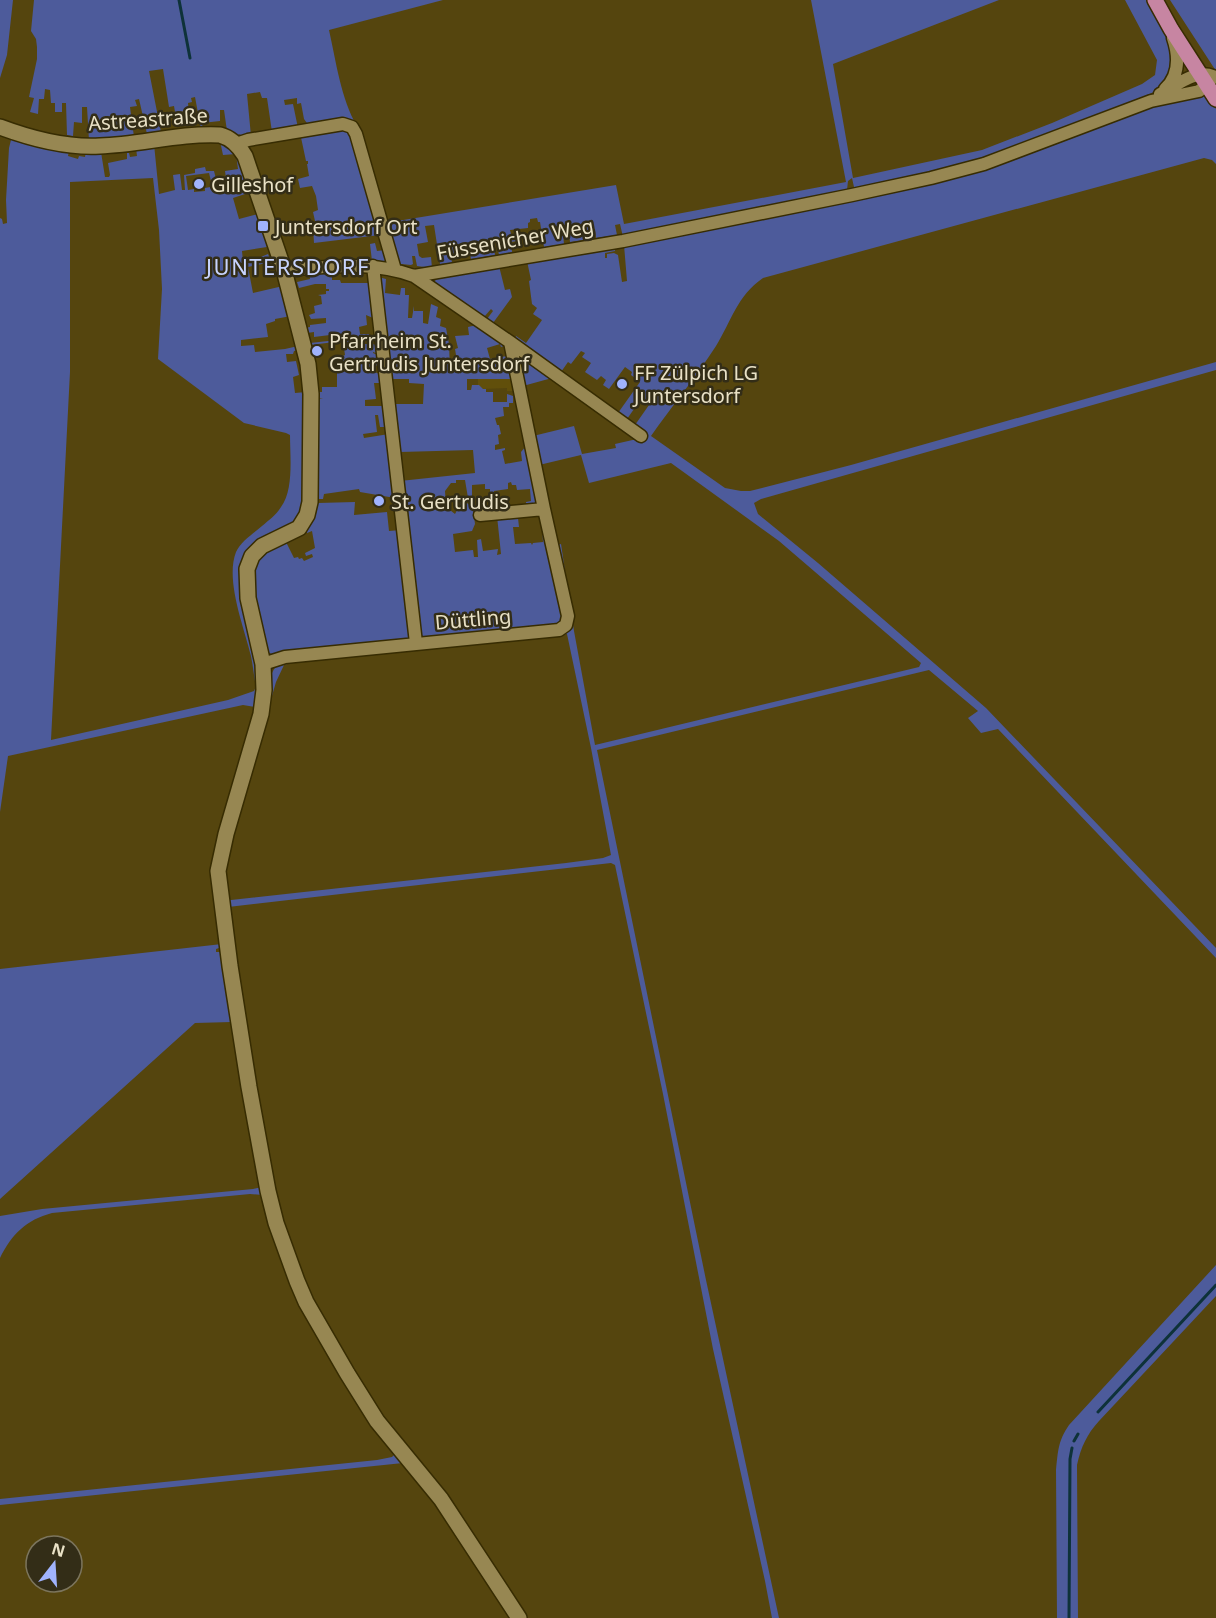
<svg xmlns="http://www.w3.org/2000/svg" width="1216" height="1618" font-family="'Noto Sans',sans-serif">
  <style>
    .built { fill: #614f0b }
    .green { fill: #4d5b9b; fill-rule: evenodd }
    .lines { fill: none; stroke-linecap: round; stroke-linejoin: round }
    .stream { stroke: #0e3239; stroke-width: 3 }
    .street-casing { stroke: #372c02; stroke-width: 15 }
    .secondary-casing { stroke: #372c02; stroke-width: 18 }
    .primary-casing { stroke: #372c02; stroke-width: 18 }
    .street { stroke: #978752; stroke-width: 12 }
    .secondary { stroke: #978752; stroke-width: 15 }
    .primary { stroke: #c785a2; stroke-width: 15 }
    .poi-dot { fill: #a0b3fd; stroke: #332d17; stroke-width: 2 }
    .labels { text-anchor: middle; dominant-baseline: central; stroke-width: 5; stroke-linejoin: round; paint-order: stroke }
    .street-label { font-size: 20px; fill: #e9e1c6; stroke: #332d17 }
    .poi-label { font-size: 20px; fill: #e9e1c6; stroke: #332d17; text-anchor: start }
    .quarter-label { font-size: 22px; letter-spacing: 1.5px; fill: #c8d4fe; stroke: #332d17 }
  </style>
  <rect width="100%" height="100%" fill="#55450e"/>
  <path class="built" d="M478 379H513L516 391H507V388L483 389 478 385Z"/>
  <path class="green" d="M0 0H13L7 55 0 78Z
    M34 0H443L329 30C336 61 341 99 357 126L385 223 616 185 624 224 846 182 811 0H999L833 64 853 178 982 150 1052 123 1142 84 1155 75 1157 60 1125 0H1146L1171 44 1173 68 1160 89 1124 106 967 165 857 189 854 187 852 178 848 181 847 190 844 192 623 237 620 224 615 225 617 235 596 238 595 229H589L590 239 570 242 569 233 563 234 564 244 544 247 540 222H538L537 218 530 219V222L528 223V228L510 230 512 238H516L517 241 511 242 512 252 499 255 496 239 493 240 495 255 471 259 468 244H464L465 251 451 254 452 263 440 264 434 225 425 226 428 242 417 244 419 256 422 258 431 257 432 268 417 266 415 256H412L413 264 411 265 372 261 370 244 375 243 377 251 385 250 380 235 314 243 313 227 329 225 328 221H315L313 212 318 210 316 196 312 186 300 188 298 179 309 176 307 164H308V161H306L299 128 309 126 304 119 301 103 297 104V98L284 100 285 105 293 104 298 128 272 132 267 98H262L260 92 247 94 251 136 242 138 241 135 239 134 237 137 227 131 224 110H220V121L202 123 203 129H201L195 97 191 98 192 102 188 103 189 113H188L187 111 175 112 174 106 169 107 163 69 149 71 161 132 147 134 139 99 135 100 137 106 130 107 134 137 89 141 87 107H82V123L74 122 73 136 67 135 66 103H62V112H55V103H51L50 90 45 89 44 99H39L38 114 30 112 34 98 29 97 37 59V47L36 39 31 31Z
    M1170 0H1216V71Z
    M1198 96H1204L1208 99 1216 109V164L1212 160 1204 158 763 278C737 296 732 320 716 346 696 377 672 406 651 436L725 488 741 491H750L851 465 1216 362V370L761 499 754 503 758 514 818 563 986 708 1216 948V958L998 729 981 733 968 718 978 711 929 670 597 750 706 1280 779 1618H772L765 1581 713 1349 663 1094 615 865 611 863 228 907 227 911 248 1052 269 1174 284 1233 301 1278 324 1323 361 1386 384 1420 447 1497 526 1618H521L445 1501 369 1404 310 1304 299 1281 277 1218 269 1188 246 1053 225 910 227 906 226 900 223 897C221 879 221 864 225 847 237 806 249 766 260 725 264 709 265 685 273 671 276 665 281 662 287 659L557 633C565 630 569 628 571 619L554 539 557 545 561 544 574 631 595 745 919 667 921 663 779 541 671 463 589 483 581 455 539 465 533 436 574 426 582 454 616 448 615 444 637 439 639 440 644 432 635 425 649 405 641 399 627 419 618 413 640 382 631 375 632 372 625 367 609 389 603 385 606 380 601 376 597 380 585 372 591 363 582 357 585 353 581 351 571 364 568 362 561 372 554 367 555 366 552 364 551 365 515 339 516 336 526 343 542 320 533 314 537 308 532 304 529 281 531 280 527 261 615 247V251L605 253V258H607V254L614 253 618 255 622 282 627 281 624 245C682 235 740 223 797 211 867 196 937 182 1005 162 1070 143 1131 108 1198 96ZM567 634 591 748 611 855 603 858 566 863 231 900 226 898 224 879 228 849 276 682 284 665 294 662Z
    M14 139 26 143 69 151 68 156 78 159 79 156 85 157 86 150 101 152 105 177H109L110 175 108 163 127 159V153H129L130 157 137 156 136 148 126 150V148L154 144 159 194 175 190 173 175 180 174 182 190H185L184 175 195 173V169L205 167 206 171H214L216 179 226 178 225 171 238 169 236 154 223 155 220 141C242 155 243 169 251 192L233 198 239 219 258 214 267 247 242 251 243 261 256 259 268 254 270 259 274 258 275 261 248 267 253 293 283 286 291 316 275 319V321L266 324 268 337 241 340V346L254 345 255 352 285 349 298 346 299 350 294 351 293 354H286L287 362 296 361 299 375 293 377 295 393 306 392V412L303 413V428H306V433H308L307 495 305 510 302 518 295 526 263 541 250 553 245 562 243 581 261 669 262 684 260 690 256 694 255 707 258 712 226 826 216 867 218 900 225 945 222 947 216 949V952H223L227 956C224 975 222 969 231 988L251 1113 264 1186 262 1187 263 1194 266 1195 276 1232 300 1296 363 1406 397 1451 399 1454 398 1457 400 1460 410 1465 436 1498 516 1618H512L441 1508 403 1463 0 1505V1499L377 1460 392 1457 394 1455 392 1449 359 1406 297 1299 275 1236 263 1195 250 1194 52 1213C26 1220 12 1234 0 1258V1216L42 1209 253 1189 262 1187 250 1130 232 1022 195 1023 0 1199V969L222 944C217 912 211 881 216 848L255 707 243 705 8 756 0 812V218L2 219 3 224 7 223 6 200 9 148 11 140ZM209 173 211 181 220 180 221 185 205 188V191L194 192V189L188 190 186 176ZM153 178 159 230 162 289 158 359 244 423 286 433 290 435C290 456 294 490 281 507 276 515 269 520 262 526 253 534 241 541 236 552 225 580 244 627 251 656 253 666 254 677 256 687L254 691 228 700 51 740 70 372V182Z
    M499 266 505 290 510 289 512 297 493 323 487 319 493 311 491 309 484 317 435 282 436 277Z
    M320 272 321 273H332V280H340L341 283H371L373 318 366 315 367 325 359 327 360 334H369L370 339H362V344H372L378 345 379 354 373 352V353L380 356 381 367 375 365 372 371 382 375 383 383H374L376 399 365 400V406H386V427H380L378 415H375L377 432 363 434 364 438 389 434 395 498 360 492 359 489 324 494 323 499H319L317 483 318 399H323L318 398V392H322V387H337V359L345 355 343 341 310 345V343L337 340V337H330V335L314 337V332L307 333 305 328 310 327V325L326 323V318L311 319 309 315 315 313 314 306 322 304 321 296 318 295 326 294V291H329V289H326V284H315L299 288 297 282 310 279 309 273Z
    M378 277 386 279 385 293 400 295 401 288H405V295H409L408 318H412L414 306V311H423V323L428 324 431 304 438 307 436 317 441 319 440 326 446 328 449 344 450 370H455L454 362 457 361 455 349 458 348 455 336 469 335 468 327 477 325 506 345 501 347 500 344 487 348 490 359 507 356 513 379H467V390H471L472 385H479L483 389H486V392H493V402H507V394L513 396V403H509V407H503L504 416 495 418 497 425H499L501 434 498 435 499 444 495 445V450L505 448V450L502 451 505 464 522 461 521 452 526 446 538 498 532 506H526V502L531 501 530 489 517 490 516 485H512L511 482 508 483V489L494 491V494H490V489H485V484L472 485V502L468 498 465 480H456V483H451L445 491 446 507 455 514 461 503 459 501C465 500 469 505 473 508L475 524 472 531 453 534 455 552 473 550 474 557H478L477 540 481 539 483 551 498 549 497 555 501 554 497 516 531 513 532 516 518 518 519 527H513L515 544 531 543 532 545 533 543 543 542 542 528 565 613 560 627 419 638 400 481 475 473 473 450 400 452 394 404H423L424 384 409 383V379H391Z
    M525 359 552 378 523 386 518 365 521 360Z
    M355 502 354 515 387 512 389 531 401 530 413 629 409 640 274 655 265 651 250 585 256 556 286 542 294 558 298 557 299 559 302 558 304 561 313 557 312 554 306 556 305 553 315 548 312 531 307 533 306 527 316 514 318 503Z
    M1216 1265V1296L1099 1421C1087 1434 1081 1447 1077 1465L1078 1618H1057L1056 1470C1058 1451 1058 1441 1069 1425Z"/>
  <g class="lines">
    <path class="stream" d="M179 0 190 58
      M1098 1412 1216 1285
      M1074 1441 1078 1434
      M1069 1618 1070 1459 1072 1448"/>
    <g class="street-casing">
      <path id="street" d="M1165 89C1180 75 1179 56 1173 38
        M236 144 248 140 343 124 352 127 356 134 395 270
        M373 266 416 643
        M284 270C330 267 370 260 414 276L510 342 641 436
        M414 276 623 241 852 195 931 178 984 164 1151 101 1199 91 1209 83 1213 76C1195 69 1176 86 1160 94
        M480 515 544 509
        M263 664 285 657 559 630 566 625 568 616 544 509 510 342"/>
    </g>
    <g class="secondary-casing">
      <path id="secondary" d="M0 127C32 139 65 148 100 146 140 145 179 133 220 135 231 138 239 146 245 156L284 270 308 364 311 394 310 502 307 515 299 528 262 546 252 556 247 569 248 598 263 664 264 690 261 714 226 834 218 871 230 966 249 1087 268 1191 276 1223 297 1281 306 1302 347 1373 377 1421 441 1499 519 1618"/>
    </g>
    <g class="primary-casing">
      <path id="primary" d="M1155 0 1171 29 1216 99"/>
    </g>
    <use href="#street" class="street"/>
    <use href="#secondary" class="secondary"/>
    <use href="#primary" class="primary"/>
  </g>
  <g class="poi-dot">
    <circle cx="199" cy="184" r="6"/>
    <rect x="257" y="220" width="12" height="12" rx="3"/>
    <circle cx="317" cy="351" r="6"/>
    <circle cx="622" cy="384" r="6"/>
    <circle cx="379" cy="501" r="6"/>
  </g>
  <g class="labels">
    <g class="street-label">
      <text transform="translate(148 119) rotate(-4)">Astreastraße</text>
      <text transform="translate(515 239) rotate(-10)">Füssenicher Weg</text>
      <text transform="translate(473 619) rotate(-5)">Düttling</text>
    </g>
    <g class="poi-label">
      <text x="211" y="184">Gilleshof</text>
      <text x="275" y="226">Juntersdorf Ort</text>
      <text x="329" y="340">Pfarrheim St.<tspan x="329" dy="23">Gertrudis Juntersdorf</tspan></text>
      <text x="634" y="372">FF Zülpich LG<tspan x="634" dy="23">Juntersdorf</tspan></text>
      <text x="391" y="501">St. Gertrudis</text>
    </g>
    <g class="quarter-label">
      <text x="288" y="266">JUNTERSDORF</text>
    </g>
  </g>
  <g transform="translate(54 1564) rotate(17)"><circle r="28" fill="#332d17" stroke="#7c755d" stroke-width="1.5"/>
  <path d="M0-4.5L10 22L0 15L-10 22Z" fill="#a0b3fd"/>
  <text y="-9" font-size="16" font-weight="bold" text-anchor="middle" fill="#e9e1c6">N</text>
  </g>
</svg>
